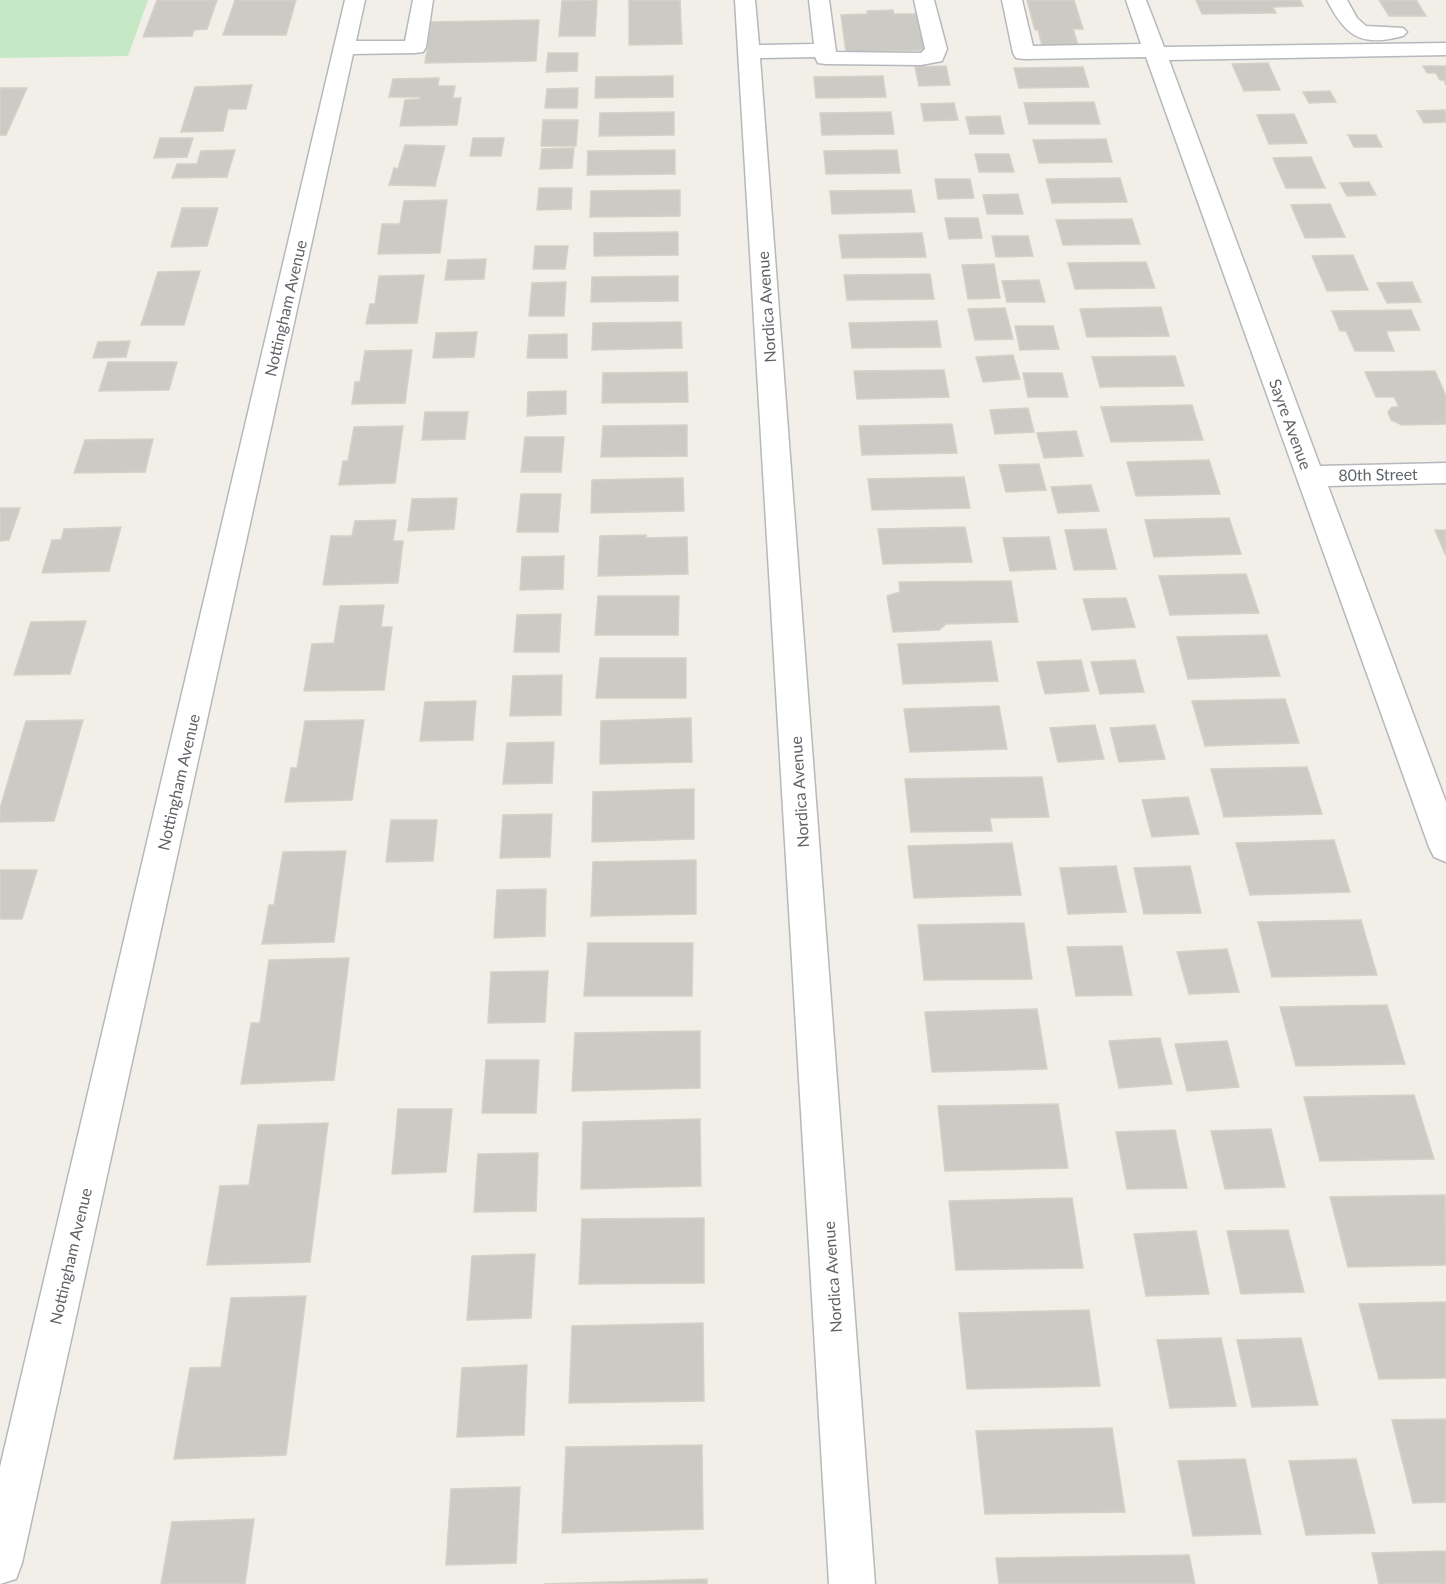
<svg xmlns="http://www.w3.org/2000/svg" width="1446" height="1584" font-family="Lato,sans-serif">
  <style>
    .green { fill: #c5e8c5 }
    .building { fill: #cccac5; stroke: #d6d1c6; stroke-width: 1.5 }
    .lines { fill: none; stroke-linecap: round; stroke-linejoin: round }
    .minor-casing { stroke: #b5b8bc; stroke-width: 3 }
    .minor { fill: #fff; fill-rule: evenodd }
    .labels { text-anchor: middle; dominant-baseline: central; stroke-width: 5; stroke-linejoin: round; paint-order: stroke }
    .street-label { font-size: 16px; fill: #5f6368; stroke: #fff }
  </style>
  <rect width="100%" height="100%" fill="#f1efe8"/>
  <path class="green" d="M0 0H148L128 56 0 58Z"/>
  <path class="building" d="M157 0H217L207 29 194 30 192 36 143 37Z
    M235 0H296L286 35H223Z
    M597 0 595 36H559L562 1Z
    M629 0H680L682 44 629 45Z
    M1027 0H1074L1083 29H1073L1078 45H1042L1038 30H1035Z
    M1196 0H1300L1303 6 1273 7 1276 13 1202 14Z
    M1379 0H1416L1426 16H1389Z
    M893 10 894 14H920L928 50 846 52 841 15 868 14 867 11Z
    M539 20 536 61 425 63 431 22Z
    M548 53H578L577 71 546 72Z
    M1268 63 1280 90 1244 91 1232 64Z
    M946 66 950 85 919 86 915 67Z
    M1423 66H1446V85L1444 80H1440L1436 73H1427Z
    M1083 67 1089 87 1019 88 1014 68Z
    M673 76V97L595 98 596 77Z
    M883 76 886 97 816 98 814 77Z
    M439 78 438 86H455L453 98H461L457 125 400 126 405 100 420 99V97H389L393 79Z
    M252 85 246 109H228L223 131 181 132 195 87Z
    M0 88H27L6 135H0Z
    M578 88 577 108H545L547 89Z
    M1330 91 1336 102 1309 103 1303 92Z
    M1094 102 1100 124H1029L1024 103Z
    M954 103 958 120 924 121 921 104Z
    M1445 110 1446 122 1424 123 1417 111Z
    M674 112V135L599 136 600 113Z
    M891 112 894 134 822 135 820 113Z
    M1294 114 1307 143 1269 144 1257 115Z
    M1000 116 1004 134H970L966 117Z
    M543 120H578L576 146H541Z
    M1348 135H1376L1382 147H1354Z
    M160 138H193L187 157 154 158Z
    M473 138H504L501 156H470Z
    M1106 139 1112 162 1039 163 1033 140Z
    M405 145 445 146 435 186 389 185 394 168 398 169Z
    M574 148 572 168 540 169 542 149Z
    M235 150 227 177 172 178 177 164H197L201 151Z
    M675 150V174L587 175 588 151Z
    M897 150 900 173 826 174 824 151Z
    M975 154H1009L1014 172H979Z
    M1311 157 1325 188H1286L1273 158Z
    M1120 178 1127 202 1052 203 1046 179Z
    M935 179H970L974 198 938 199Z
    M1369 182 1376 195 1347 196 1340 183Z
    M539 188H572L571 209 537 210Z
    M680 190V216L590 217 591 191Z
    M911 190 915 212 832 214 830 191Z
    M1018 194 1023 214H987L983 195Z
    M447 200 440 253 378 254 382 224H400L404 201Z
    M1330 204 1345 237 1305 238 1291 205Z
    M182 208H218L207 246 171 247Z
    M945 218H978L982 238 949 239Z
    M1132 219 1140 244 1063 245 1056 220Z
    M678 232V255L594 256V233Z
    M922 233 926 257 842 258 839 235Z
    M992 236H1028L1033 256 996 257Z
    M535 246H568L565 269H533Z
    M1353 255 1368 290 1327 291 1312 256Z
    M486 259 484 279 445 280 448 260Z
    M1146 262 1155 288 1075 289 1068 263Z
    M994 264 1000 298 968 299 962 265Z
    M200 271 184 325H141L158 272Z
    M930 274 934 299 847 300 844 275Z
    M424 275 417 323 366 324 370 304H375L379 276Z
    M678 276V301L591 302 592 277Z
    M1039 280 1045 302H1007L1002 281Z
    M566 282 564 316H529L532 283Z
    M1412 282 1421 302 1387 303 1377 283Z
    M1161 307 1169 336 1087 337 1080 309Z
    M1005 308 1013 339 975 340 968 309Z
    M1411 310 1420 330 1386 331 1394 351H1355L1346 331H1340L1332 311Z
    M937 321 941 347 852 348 849 323Z
    M681 322 682 348 592 350 593 323Z
    M1015 326H1053L1059 349 1020 350Z
    M477 332 474 357 433 358 436 333Z
    M567 334V358H527L529 335Z
    M130 341 126 357 93 358 98 342Z
    M412 350 405 403 352 404 355 382H360L365 351Z
    M1013 355 1020 379 983 382 976 357Z
    M1175 356 1184 386 1100 387 1092 357Z
    M108 362H177L169 390 99 391Z
    M944 370 949 397 857 399 854 371Z
    M1435 371 1446 396V424L1402 425 1391 420 1388 412 1392 407H1399L1394 397H1376L1365 372Z
    M687 372 688 402 602 403 603 373Z
    M1023 373H1062L1068 397H1028Z
    M566 391V414L527 416 528 392Z
    M1192 405 1203 440 1111 442 1101 407Z
    M1028 408 1034 432 995 434 990 410Z
    M425 412H468L465 439 422 440Z
    M952 424 957 453 862 455 859 426Z
    M687 425V456L601 457 603 426Z
    M403 426 395 483 339 485 343 461H348L354 427Z
    M1076 431 1083 456 1044 458 1037 433Z
    M525 437H564L561 472H521Z
    M153 439 145 472 74 473 85 440Z
    M1209 460 1220 494 1136 496 1127 462Z
    M1039 464 1046 490 1006 492 999 465Z
    M964 477 970 508 872 510 868 479Z
    M683 478 684 511 591 513 592 480Z
    M1091 485 1099 511 1058 513 1051 487Z
    M521 494H561L558 532H517Z
    M457 498 454 529 408 531 412 499Z
    M0 508H20L9 540 0 541Z
    M1229 518 1241 554 1154 557 1145 520Z
    M396 520 393 541H403L398 583 323 585 331 536H352L355 521Z
    M121 527 109 571 42 573 52 540H61L64 529Z
    M965 527 972 562 883 564 878 529Z
    M1106 529 1116 569 1074 570 1065 530Z
    M1435 530H1446V556Z
    M646 535V538L687 537 688 574 598 576 600 536Z
    M1049 537 1056 569 1010 571 1003 538Z
    M564 556 563 589 520 590 522 557Z
    M1246 574 1259 613 1170 615 1159 576Z
    M1011 581 1018 622 946 624 939 630 893 632 887 596 900 592 899 582Z
    M598 596H679L678 635H595Z
    M1126 598 1135 627 1092 630 1083 599Z
    M384 605 381 627H392L384 690 304 691 312 644 334 643 340 606Z
    M561 614 559 652H514L517 615Z
    M86 621 70 674 14 675 31 622Z
    M1267 635 1280 676 1188 679 1177 637Z
    M991 641 998 681 903 684 898 644Z
    M600 658H686V698H596Z
    M1081 660 1089 691 1045 694 1037 662Z
    M1135 660 1144 692 1100 694 1091 662Z
    M562 675 561 715 510 716 513 676Z
    M1285 699 1299 743 1205 746 1192 701Z
    M476 701 473 740 420 741 425 702Z
    M999 706 1007 749 910 752 904 709Z
    M691 718 692 762 600 764 601 721Z
    M83 720 54 821 0 822V808L26 721Z
    M364 720 352 800 285 802 291 768H297L305 721Z
    M1095 725 1104 759 1058 762 1050 728Z
    M1155 725 1165 759 1119 762 1110 728Z
    M554 742 552 783 503 784 507 743Z
    M1307 767 1322 814 1224 817 1211 769Z
    M1042 777 1049 817 990 818 992 831 911 832 905 779Z
    M694 789V839L592 842 593 792Z
    M1188 797 1199 834 1152 837 1142 800Z
    M552 814 550 857 500 858 503 815Z
    M391 820H437L433 861 386 862Z
    M1334 840 1350 892 1250 895 1236 843Z
    M1012 843 1021 895 914 898 908 846Z
    M346 851 334 942 262 944 269 905H274L283 852Z
    M696 860V914L591 916 593 862Z
    M1116 866 1126 912 1068 914 1060 868Z
    M1190 866 1201 913 1144 914 1134 868Z
    M0 870H37L22 919H0Z
    M546 889 545 936 494 938 497 890Z
    M1361 920 1377 975 1272 977 1258 922Z
    M1024 923 1032 979 924 980 918 925Z
    M588 943H693L692 996H584Z
    M1122 946 1132 995 1076 996 1067 947Z
    M1227 949 1239 992 1189 994 1177 952Z
    M349 958 334 1080 241 1084 251 1023H260L269 960Z
    M548 971 545 1022 488 1023 491 972Z
    M1387 1005 1405 1064 1296 1066 1280 1007Z
    M1037 1009 1047 1069 932 1072 925 1012Z
    M700 1031V1088L572 1091 575 1033Z
    M1160 1038 1172 1084 1119 1088 1109 1041Z
    M1227 1041 1239 1087 1187 1091 1175 1044Z
    M486 1060H539L536 1113H482Z
    M1414 1095 1434 1159 1320 1161 1304 1097Z
    M1058 1104 1068 1168 945 1171 938 1106Z
    M398 1109H452L446 1172 392 1174Z
    M700 1119 701 1186 581 1189 583 1122Z
    M328 1123 310 1262 207 1265 220 1186 249 1185 258 1125Z
    M1271 1129 1285 1187 1225 1189 1211 1131Z
    M1175 1130 1187 1188 1127 1189 1116 1132Z
    M538 1153 536 1211 474 1212 478 1154Z
    M1445 1195 1446 1265 1348 1267 1330 1197Z
    M1072 1198 1083 1268 956 1270 949 1201Z
    M704 1218V1283L579 1284 582 1219Z
    M1288 1230 1304 1292 1241 1294 1227 1231Z
    M1196 1231 1209 1294 1146 1296 1134 1234Z
    M535 1254 531 1318 467 1320 472 1256Z
    M306 1296 286 1455 174 1459 190 1368 221 1367 231 1298Z
    M1446 1302V1378L1379 1379 1359 1304Z
    M1089 1310 1100 1386 967 1389 959 1313Z
    M703 1323 704 1401 569 1403 572 1326Z
    M1221 1338 1236 1406 1170 1408 1157 1340Z
    M1301 1338 1318 1405 1252 1407 1237 1340Z
    M527 1365 524 1435 457 1437 462 1368Z
    M1446 1419V1502L1413 1503 1392 1420Z
    M1112 1428 1125 1512 985 1514 976 1431Z
    M702 1445 703 1529 562 1533 566 1447Z
    M1245 1459 1261 1534 1193 1536 1178 1461Z
    M1356 1459 1375 1533 1306 1535 1289 1461Z
    M520 1487 516 1563 446 1565 451 1489Z
    M254 1519 245 1584H161L172 1522Z
    M1446 1551V1584H1379L1372 1553Z
    M1189 1555 1195 1584H999L996 1558Z
    M707 1579V1584H544Z"/>
  <g class="lines">
    <g class="minor-casing">
      <path id="minor" d="M345 0H365L356 41H405L413 0H433L426 47 423 52 415 53 353 54 22 1563 16 1579 0 1584V1467Z
        M735 0H755L759 45 814 44 809 0H829L836 52 921 53 925 49 914 0H934L947 49 942 61 921 65 826 64 818 63 815 57 760 58 875 1584H829Z
        M1002 0H1022L1033 46 1141 44 1126 0H1146L1164 47 1446 43V55L1169 60 1320 466 1446 463V483L1328 486 1446 802V862L1434 857 1429 847 1146 57 1024 59 1016 58 1013 53Z
        M1327 0H1347L1357 18 1366 26 1403 28 1407 32 1403 36C1361 47 1346 37 1327 0Z"/>
    </g>
    <use href="#minor" class="minor"/>
  </g>
  <g class="labels">
    <g class="street-label">
      <text transform="translate(766 307) rotate(-94)">Nordica Avenue</text>
      <text transform="translate(285 308) rotate(-77)">Nottingham Avenue</text>
      <text transform="translate(1291 424) rotate(70)">Sayre Avenue</text>
      <text transform="translate(1378 474) rotate(-1)">80th Street</text>
      <text transform="translate(178 782) rotate(-77)">Nottingham Avenue</text>
      <text transform="translate(799 792) rotate(-94)">Nordica Avenue</text>
      <text transform="translate(70 1256) rotate(-77)">Nottingham Avenue</text>
      <text transform="translate(832 1277) rotate(-94)">Nordica Avenue</text>
    </g>
  </g>
</svg>
